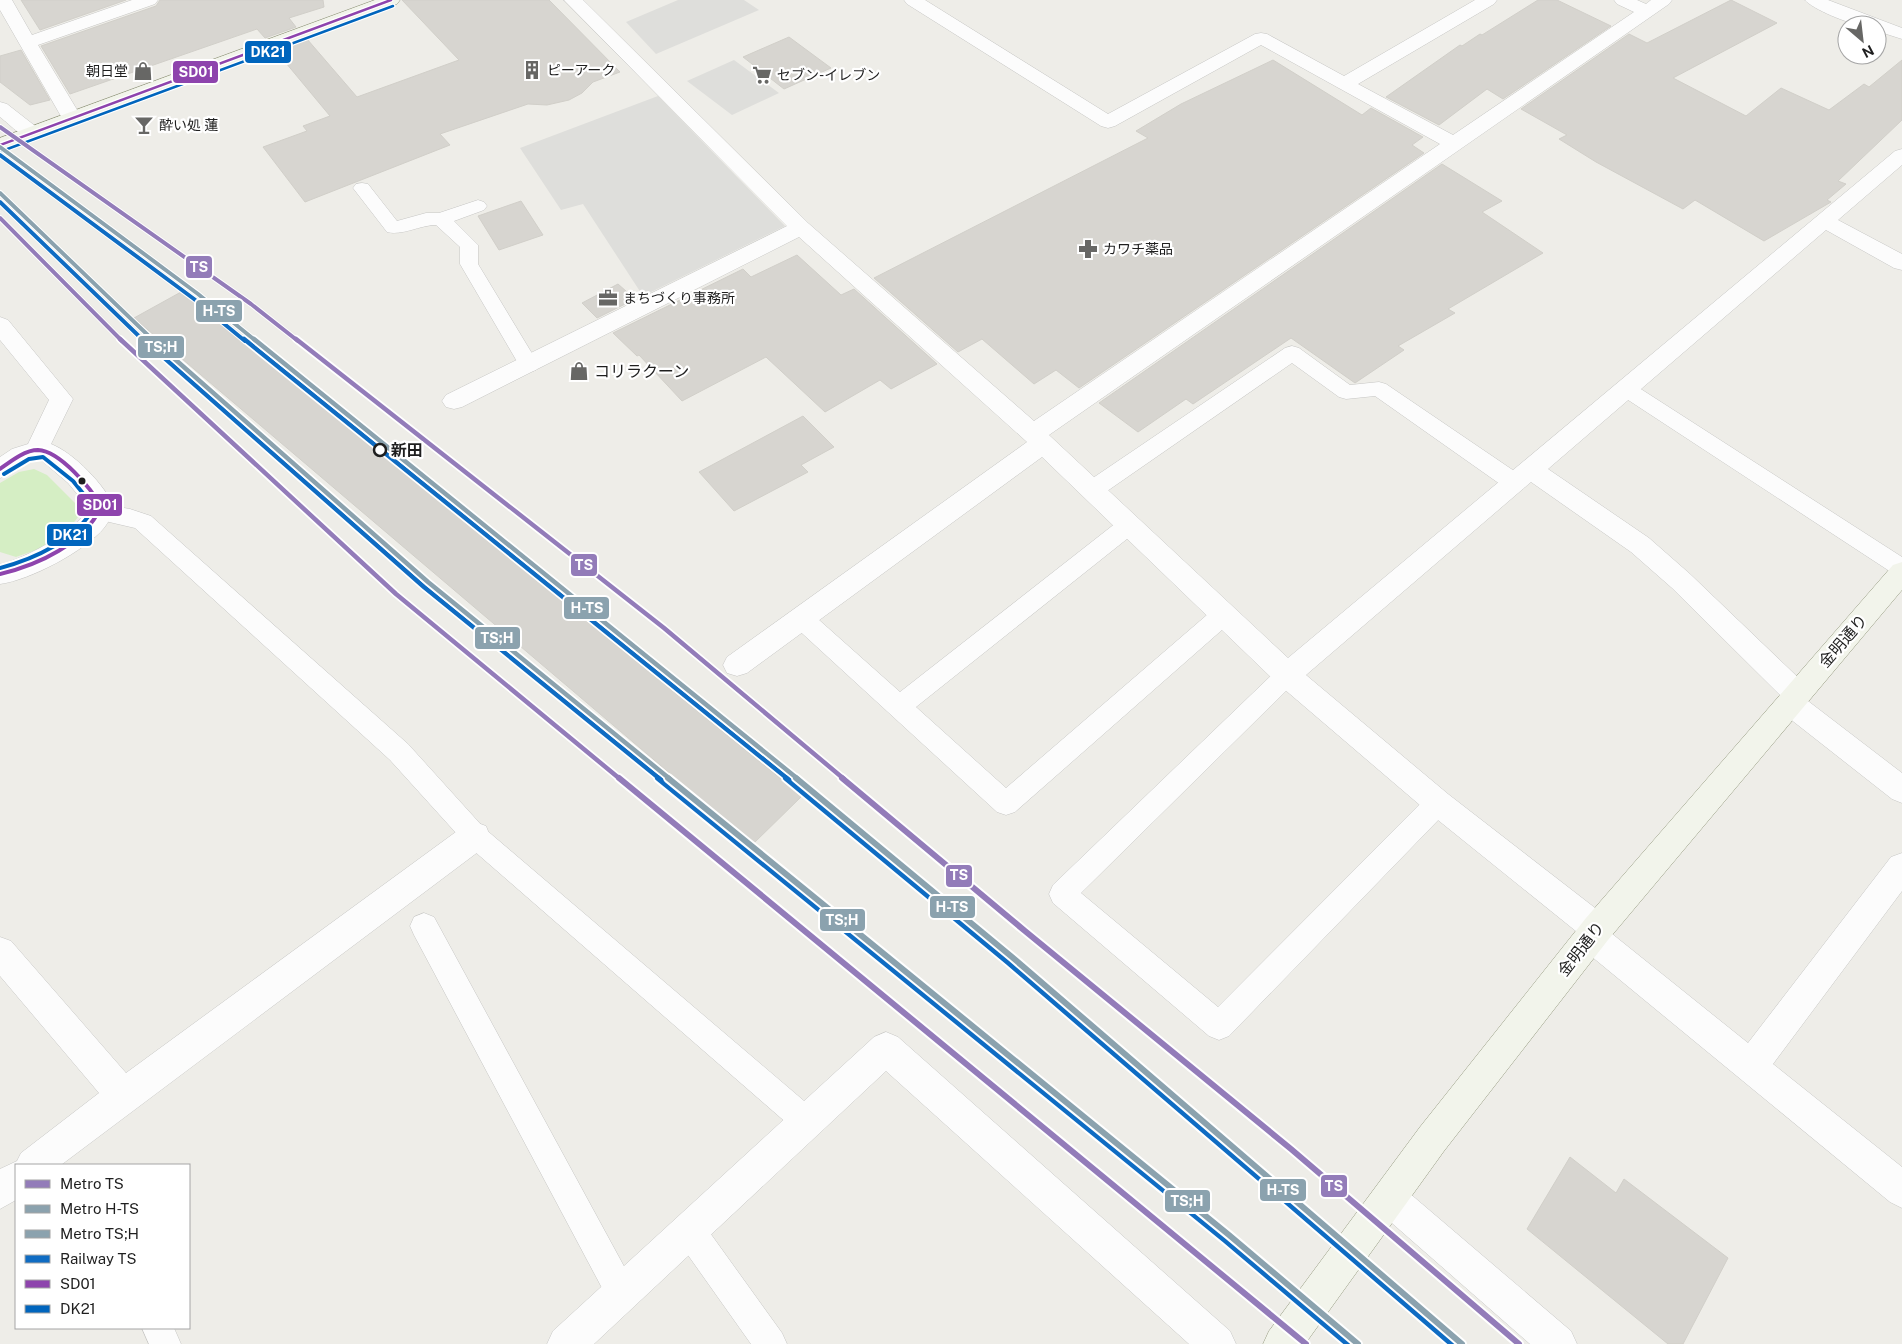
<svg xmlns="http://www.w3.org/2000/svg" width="1902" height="1344" font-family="'Public Sans','Noto Sans JP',sans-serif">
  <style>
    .grass { fill: #d5eec4 }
    .parking { fill: #dededb }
    .building { fill: #d7d5d0; stroke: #d1cfc9 }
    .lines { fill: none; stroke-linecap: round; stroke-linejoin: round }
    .lane-casing { stroke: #c6c6c4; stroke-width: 1 }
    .street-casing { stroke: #c6c6c4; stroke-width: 1 }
    .secondary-casing { stroke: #94997f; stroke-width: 1 }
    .lane { fill: #fcfcfc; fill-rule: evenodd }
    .street { fill: #fcfcfc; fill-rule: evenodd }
    .secondary { fill: #f2f4eb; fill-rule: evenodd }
    .bus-1-far1-casing { stroke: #fff; stroke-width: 5 }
    .bus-1-casing { stroke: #fff; stroke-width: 8 }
    .bus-2-far1-casing { stroke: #fff; stroke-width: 5 }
    .bus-2-casing { stroke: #fff; stroke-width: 8 }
    .bus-1-far1 { stroke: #8e44ad; stroke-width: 2.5 }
    .bus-1 { stroke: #8e44ad; stroke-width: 4 }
    .bus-2-far1 { stroke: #0065bd; stroke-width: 2.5 }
    .bus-2 { stroke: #0065bd; stroke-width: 4 }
    .rail-1-far2-casing { stroke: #fff; stroke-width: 6 }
    .rail-1-far1-casing { stroke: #fff; stroke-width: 8 }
    .rail-1-casing { stroke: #fff; stroke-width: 10 }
    .rail-1-far2 { stroke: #0f6cc3; stroke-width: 4 }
    .rail-1-far1 { stroke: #0f6cc3; stroke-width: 4.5 }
    .rail-1 { stroke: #0f6cc3; stroke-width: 6 }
    .metro-1-far2-casing { stroke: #fff; stroke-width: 6 }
    .metro-1-far1-casing { stroke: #fff; stroke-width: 8 }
    .metro-1-casing { stroke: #fff; stroke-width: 10 }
    .metro-2-far2-casing { stroke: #fff; stroke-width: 6 }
    .metro-2-far1-casing { stroke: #fff; stroke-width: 8 }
    .metro-2-casing { stroke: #fff; stroke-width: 10 }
    .metro-3-far2-casing { stroke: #fff; stroke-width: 6 }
    .metro-3-far1-casing { stroke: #fff; stroke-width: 8 }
    .metro-3-casing { stroke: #fff; stroke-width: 10 }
    .metro-1-far2 { stroke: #937cb9; stroke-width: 4 }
    .metro-1-far1 { stroke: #937cb9; stroke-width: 4.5 }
    .metro-1 { stroke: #937cb9; stroke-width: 6 }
    .metro-2-far2 { stroke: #8ba2ae; stroke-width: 4 }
    .metro-2-far1 { stroke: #8ba2ae; stroke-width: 4.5 }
    .metro-2 { stroke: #8ba2ae; stroke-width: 6 }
    .metro-3-far2 { stroke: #8ba2ae; stroke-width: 4 }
    .metro-3-far1 { stroke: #8ba2ae; stroke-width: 4.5 }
    .metro-3 { stroke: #8ba2ae; stroke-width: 6 }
    .stop-dot { fill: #fff; stroke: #1f1f1f; stroke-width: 2.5 }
    .bus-dot { fill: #1f1f1f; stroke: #fff; stroke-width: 2 }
    .labels { text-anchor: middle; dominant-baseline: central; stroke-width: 4.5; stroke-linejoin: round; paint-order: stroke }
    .far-poi-label { font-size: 14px; fill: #1f1f1f; stroke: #fff; text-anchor: start }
    .poi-label { font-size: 16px; fill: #1f1f1f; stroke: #fff; text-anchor: start }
    .stop-label { font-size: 16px; font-weight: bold; fill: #1f1f1f; stroke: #fff; text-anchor: start }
    .street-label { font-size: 16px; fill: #1f1f1f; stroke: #fff }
    .line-badge { stroke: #fff; stroke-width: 2 }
    .badge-label { font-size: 14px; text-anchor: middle; font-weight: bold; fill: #fff }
  </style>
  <rect width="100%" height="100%" fill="#eeede8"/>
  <path class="grass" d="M34 469 47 475 80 508 78 517 71 526 39 549 16 557 0 552V483L19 472Z"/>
  <path class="parking" d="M678 0H744L759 10 656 54 626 22Z
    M734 60 779 93 732 115 687 81Z
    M658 96 785 226 643 296 583 204 561 210 520 148Z"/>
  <path class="building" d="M21 0H126L40 30Z
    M160 0H323L324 7 289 18 296 27 265 38 257 29 70 94 41 46 156 6Z
    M402 0H549L620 72 593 82 582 93 569 100 547 105 528 104 440 134 450 145 305 202 263 147 307 131 303 126 330 116 276 51 307 39 357 97 459 60Z
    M1538 0H1557L1611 26 1503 99 1487 89 1439 125 1386 97 1460 45 1462 46 1480 34 1482 35Z
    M1731 0 1777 23 1673 78 1746 116 1781 88 1829 110 1864 84 1869 87 1902 60V120L1838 181 1846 184 1827 200 1831 202 1764 241 1695 200 1683 209 1596 162 1559 139 1567 135 1521 109 1629 34 1647 43Z
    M789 37 831 68 784 89 743 57Z
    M21 50 50 100 30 105 0 82V56Z
    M1273 60 1362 115 1371 108 1423 137 1412 145 1424 153 1079 388 1056 370 1034 384 982 339 958 352 874 278 1148 138 1136 131 1181 104Z
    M1442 164 1502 201 1482 212 1543 253 1448 309 1455 313 1398 346 1404 350 1355 383 1291 338 1193 404 1186 399 1138 432 1099 403Z
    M521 201 543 235 499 250 478 216Z
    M797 255 841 295 854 289 937 364 891 389 880 380 825 412 766 357 682 401 639 355 637 356 613 333 743 269 751 277Z
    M618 284 635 299 597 318 582 303Z
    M181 292 802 796 753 844 134 318Z
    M803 416 834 447 801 465 808 472 734 511 699 472Z
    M1570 1157 1616 1193 1624 1179 1728 1258 1683 1344H1668L1527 1229Z"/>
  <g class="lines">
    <g class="lane-casing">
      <path id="lane" d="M362 183 368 184 397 221 426 213H439L478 200 484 202 487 206 484 210 454 221 478 245V264L539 365 536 370 529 372 522 370 460 264V247L436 225C420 225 402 236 387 232L353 188 356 184Z
        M1292 346 1299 348 1350 385 1379 382 1386 384 1523 477 1526 483 1523 489 1515 491 1507 489 1375 396 1346 399 1339 397 1292 363 1100 496 1092 498 1084 496 1081 490 1084 484 1285 348Z
        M1626 382 1633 384 1902 557V577L1894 574 1619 394 1616 389 1619 384Z
        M100 504 130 509 151 516 408 744 484 828 817 1112 822 1122 817 1132 807 1137 797 1132 466 844 390 760 135 528 92 518 89 512 92 506Z
        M1129 517 1137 519 1140 525 1137 531 916 707 1006 788 1215 608 1223 606 1231 608 1235 615 1231 622 1015 812 1006 815 997 812 793 625 789 618 793 611 801 609 809 611 900 692 1121 519Z
        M1287 665 1295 668 1299 675 1295 682 1081 893 1218 1007 1429 795 1438 792 1447 795 1451 803 1447 811 1229 1036 1219 1040 1209 1036 1053 903 1049 894 1053 885 1279 668Z
        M424 913 434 917 632 1281 637 1292 632 1303 621 1308 610 1303 414 935 410 926 414 917Z
        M689 1215 700 1219 782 1333 787 1344H751L678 1241 674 1230 678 1219Z
        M142 1328H174L181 1344H149Z"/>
    </g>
    <g class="street-casing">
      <path id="street" d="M0 0H12L32 35 132 0H158L155 4 38 45 82 118 79 122 72 124 65 122 62 118 0 10Z
        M564 0H583L808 223 1034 421 1440 144 1261 45 1115 126 1108 128 1101 126 907 4 904 0H925L1108 114 1255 34 1261 33 1267 34 1344 76 1475 0H1497L1494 4 1358 84 1453 135 1634 12 1617 4 1614 0H1637L1646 4 1651 0H1672L1669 4 1049 435 1288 658 1895 151 1902 149V165L1838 220 1902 254V270L1894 268 1826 230 1548 469 1649 538 1690 574 1807 686 1811 694 1808 701 1902 773V803L1892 799 1780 711 1776 703 1780 695 1672 588 1631 552 1531 482 1306 675 1448 794 1608 918 1613 929 1611 933 1748 1043 1891 857 1902 853V891L1773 1064 1902 1167V1208L1890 1202 1580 947 1575 936 1577 932 1428 812 1277 683 1042 457 747 673 737 676 727 673 723 665 727 657 1027 442 799 237 462 407 454 409 446 407 442 401 446 395 787 226Z
        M1805 0H1828L1902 28V39L1877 31V25C1872 25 1866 26 1861 25 1849 24 1812 9 1805 0Z
        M0 102 7 104 39 129 42 133 39 137C23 141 12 126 0 117Z
        M0 317 8 320 73 399 51 444C74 453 105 485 114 507 112 514 109 522 104 528 85 551 30 580 0 584V564C21 561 83 528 88 507L68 483 40 459 30 462 9 475 0 478V457L12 449 28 444 49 400 0 340Z
        M475 822 486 826 490 836 486 846 61 1165H16V1200L0 1209V1169L17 1161 21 1153 99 1093 0 976V937L11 941 126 1073 464 826Z
        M886 1032 898 1037 1230 1331 1236 1344H1189L886 1071 594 1344H547L553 1331 874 1037Z
        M1389 1180 1401 1186 1571 1331 1577 1344H1530L1377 1210 1371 1198 1377 1186Z"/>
    </g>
    <g class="secondary-casing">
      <path id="secondary" d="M375 0H400L397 4 0 151V138Z
        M1902 562V590L1608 940 1444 1151 1305 1344H1263L1269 1331 1420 1127 1586 918 1893 565Z"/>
    </g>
    <use href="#lane" class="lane"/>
    <use href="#street" class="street"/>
    <use href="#secondary" class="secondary"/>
    <g class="bus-1-far1-casing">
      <path id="bus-1-far1" d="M0 145 391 0"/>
    </g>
    <g class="bus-1-casing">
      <path id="bus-1" d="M0 469C11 461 25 450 38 450 60 451 92 489 101 507 84 544 38 565 0 574"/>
    </g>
    <g class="bus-2-far1-casing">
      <path id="bus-2-far1" d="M2 151 393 6"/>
    </g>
    <g class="bus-2-casing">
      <path id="bus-2" d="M0 568C34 559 77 540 94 507L73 481 43 457 29 459 4 474"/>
    </g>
    <use href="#bus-1-far1" class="bus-1-far1"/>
    <use href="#bus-1" class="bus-1"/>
    <use href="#bus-2-far1" class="bus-2-far1"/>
    <use href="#bus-2" class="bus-2"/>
    <g class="rail-1-far2-casing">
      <path id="rail-1-far2" d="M0 155 194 299 245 341
        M0 202 144 341"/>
    </g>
    <g class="rail-1-far1-casing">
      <path id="rail-1-far1" d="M143 339 424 587 660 779
        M244 339 788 779"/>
    </g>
    <g class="rail-1-casing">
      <path id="rail-1" d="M658 778 1225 1240 1348 1344
        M786 778 1008 962 1452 1344"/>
    </g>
    <use href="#rail-1-far2" class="rail-1-far2"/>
    <use href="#rail-1-far1" class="rail-1-far1"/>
    <use href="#rail-1" class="rail-1"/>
    <g class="metro-1-far2-casing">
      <path id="metro-1-far2" d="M0 127 251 304 298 341
        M0 218 122 341"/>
    </g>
    <g class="metro-1-far1-casing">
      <path id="metro-1-far1" d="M120 339 396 594 620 779
        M296 339 664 628 844 779"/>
    </g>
    <g class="metro-1-casing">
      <path id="metro-1" d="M619 778 1306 1344
        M842 778 1025 931 1291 1149 1519 1344"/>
    </g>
    <g class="metro-2-far2-casing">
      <path id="metro-2-far2" d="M0 147 198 294 256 341"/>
    </g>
    <g class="metro-2-far1-casing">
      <path id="metro-2-far1" d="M254 339 798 779"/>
    </g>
    <g class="metro-2-casing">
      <path id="metro-2" d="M796 778 1012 957 1462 1344"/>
    </g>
    <g class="metro-3-far2-casing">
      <path id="metro-3-far2" d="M0 193 154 341"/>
    </g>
    <g class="metro-3-far1-casing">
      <path id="metro-3-far1" d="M152 339 428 582 670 779"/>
    </g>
    <g class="metro-3-casing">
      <path id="metro-3" d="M668 778 1229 1235 1358 1344"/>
    </g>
    <use href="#metro-1-far2" class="metro-1-far2"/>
    <use href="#metro-1-far1" class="metro-1-far1"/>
    <use href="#metro-1" class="metro-1"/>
    <use href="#metro-2-far2" class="metro-2-far2"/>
    <use href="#metro-2-far1" class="metro-2-far1"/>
    <use href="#metro-2" class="metro-2"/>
    <use href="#metro-3-far2" class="metro-3-far2"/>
    <use href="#metro-3-far1" class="metro-3-far1"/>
    <use href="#metro-3" class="metro-3"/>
  </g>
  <defs>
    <g id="building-bare" transform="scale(1.5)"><path d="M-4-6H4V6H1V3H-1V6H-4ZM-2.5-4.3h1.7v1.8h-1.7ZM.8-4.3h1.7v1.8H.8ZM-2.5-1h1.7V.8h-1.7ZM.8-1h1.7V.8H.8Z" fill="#676765" stroke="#fff" stroke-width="2.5" paint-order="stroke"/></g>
    <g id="shop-bare" transform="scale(1.5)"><path d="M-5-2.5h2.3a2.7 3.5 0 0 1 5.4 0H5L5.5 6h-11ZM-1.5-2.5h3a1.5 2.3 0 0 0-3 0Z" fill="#676765" stroke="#fff" stroke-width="2.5" paint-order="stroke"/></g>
    <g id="supermarket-bare" transform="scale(1.5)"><path d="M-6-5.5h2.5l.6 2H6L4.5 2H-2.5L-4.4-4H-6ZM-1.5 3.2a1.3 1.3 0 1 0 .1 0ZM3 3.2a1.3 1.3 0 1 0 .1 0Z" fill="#676765" stroke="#fff" stroke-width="2.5" paint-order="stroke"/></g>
    <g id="bar-bare" transform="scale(1.5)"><path d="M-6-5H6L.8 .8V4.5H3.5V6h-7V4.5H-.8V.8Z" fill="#676765" stroke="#fff" stroke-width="2.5" paint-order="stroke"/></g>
    <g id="pharmacy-bare" transform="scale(1.5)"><path d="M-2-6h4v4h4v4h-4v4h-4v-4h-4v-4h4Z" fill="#676765" stroke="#fff" stroke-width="2.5" paint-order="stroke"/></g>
    <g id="office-bare" transform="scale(1.5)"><path d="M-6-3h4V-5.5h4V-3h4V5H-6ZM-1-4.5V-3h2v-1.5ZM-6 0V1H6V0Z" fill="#676765" stroke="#fff" stroke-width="2.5" paint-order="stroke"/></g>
  </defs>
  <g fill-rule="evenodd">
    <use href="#building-bare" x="532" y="70"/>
    <use href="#shop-bare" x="143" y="71"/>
    <use href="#supermarket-bare" x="762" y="75"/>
    <use href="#bar-bare" x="144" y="125"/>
    <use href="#pharmacy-bare" x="1088" y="249"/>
    <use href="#office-bare" x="608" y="298"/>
    <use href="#shop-bare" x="579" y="371"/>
  </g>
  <circle class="stop-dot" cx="380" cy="450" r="6"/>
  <circle class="bus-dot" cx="82" cy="481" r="4.5"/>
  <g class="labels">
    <g class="far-poi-label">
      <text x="547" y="70">ピーアーク</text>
      <text x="128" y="71" text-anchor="end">朝日堂</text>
      <text x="777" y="75">セブン-イレブン</text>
      <text x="159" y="125">酔い処 蓮</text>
      <text x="1103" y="249">カワチ薬品</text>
      <text x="623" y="298">まちづくり事務所</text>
    </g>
    <g class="poi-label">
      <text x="594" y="371">コリラクーン</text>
    </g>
    <g class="stop-label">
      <text x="391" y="450">新田</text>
    </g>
    <g class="street-label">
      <text transform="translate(1843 641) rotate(-49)">金明通り</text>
      <text transform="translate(1581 949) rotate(-52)">金明通り</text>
    </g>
  </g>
  <g class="line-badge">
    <rect x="244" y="40" width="48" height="24" rx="5" fill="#0065bd"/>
    <rect x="172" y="60" width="47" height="24" rx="5" fill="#8e44ad"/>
    <rect x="185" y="255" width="28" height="24" rx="5" fill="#937cb9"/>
    <rect x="195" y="299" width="48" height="24" rx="5" fill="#8ba2ae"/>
    <rect x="137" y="335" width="48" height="24" rx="5" fill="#8ba2ae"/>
    <rect x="76" y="493" width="47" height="24" rx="5" fill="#8e44ad"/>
    <rect x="46" y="523" width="47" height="24" rx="5" fill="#0065bd"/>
    <rect x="570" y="553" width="28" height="24" rx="5" fill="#937cb9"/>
    <rect x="563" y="596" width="47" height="24" rx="5" fill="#8ba2ae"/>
    <rect x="474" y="626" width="47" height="24" rx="5" fill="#8ba2ae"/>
    <rect x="945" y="864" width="28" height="24" rx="5" fill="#937cb9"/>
    <rect x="929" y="895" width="47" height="24" rx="5" fill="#8ba2ae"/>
    <rect x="819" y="908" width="47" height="24" rx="5" fill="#8ba2ae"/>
    <rect x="1320" y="1174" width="28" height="24" rx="5" fill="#937cb9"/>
    <rect x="1259" y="1178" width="48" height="24" rx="5" fill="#8ba2ae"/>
    <rect x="1164" y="1189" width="47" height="24" rx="5" fill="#8ba2ae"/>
  </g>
  <g class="badge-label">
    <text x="268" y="57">DK21</text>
    <text x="196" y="77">SD01</text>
    <text x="199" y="272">TS</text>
    <text x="219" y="316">H-TS</text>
    <text x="161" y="352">TS;H</text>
    <text x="100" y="510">SD01</text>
    <text x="70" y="540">DK21</text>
    <text x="584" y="570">TS</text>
    <text x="587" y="613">H-TS</text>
    <text x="497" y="643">TS;H</text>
    <text x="959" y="880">TS</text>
    <text x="952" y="912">H-TS</text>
    <text x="842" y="925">TS;H</text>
    <text x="1334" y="1191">TS</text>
    <text x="1283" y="1195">H-TS</text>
    <text x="1187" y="1206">TS;H</text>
  </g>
  <rect x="15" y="1164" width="175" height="165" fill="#ffffff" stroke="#a5a5a5"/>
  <rect x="25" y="1180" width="25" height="8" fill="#937cb9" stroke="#a5a5a5"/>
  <text x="60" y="1189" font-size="15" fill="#1f1f1f">Metro TS</text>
  <rect x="25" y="1205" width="25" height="8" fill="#8ba2ae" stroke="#a5a5a5"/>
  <text x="60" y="1214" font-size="15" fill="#1f1f1f">Metro H-TS</text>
  <rect x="25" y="1230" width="25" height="8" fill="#8ba2ae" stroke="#a5a5a5"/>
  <text x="60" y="1239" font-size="15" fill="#1f1f1f">Metro TS;H</text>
  <rect x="25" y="1255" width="25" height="8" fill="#0f6cc3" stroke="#a5a5a5"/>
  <text x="60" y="1264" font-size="15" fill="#1f1f1f">Railway TS</text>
  <rect x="25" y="1280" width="25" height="8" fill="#8e44ad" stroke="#a5a5a5"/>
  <text x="60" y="1289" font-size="15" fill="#1f1f1f">SD01</text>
  <rect x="25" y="1305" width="25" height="8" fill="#0065bd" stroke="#a5a5a5"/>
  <text x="60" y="1314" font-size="15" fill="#1f1f1f">DK21</text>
  <g transform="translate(1862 40) rotate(152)"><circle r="24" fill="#ffffff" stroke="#a5a5a5"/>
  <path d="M0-4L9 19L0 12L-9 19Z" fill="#676765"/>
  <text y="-8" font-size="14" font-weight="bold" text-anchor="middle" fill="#1f1f1f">N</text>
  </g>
</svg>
